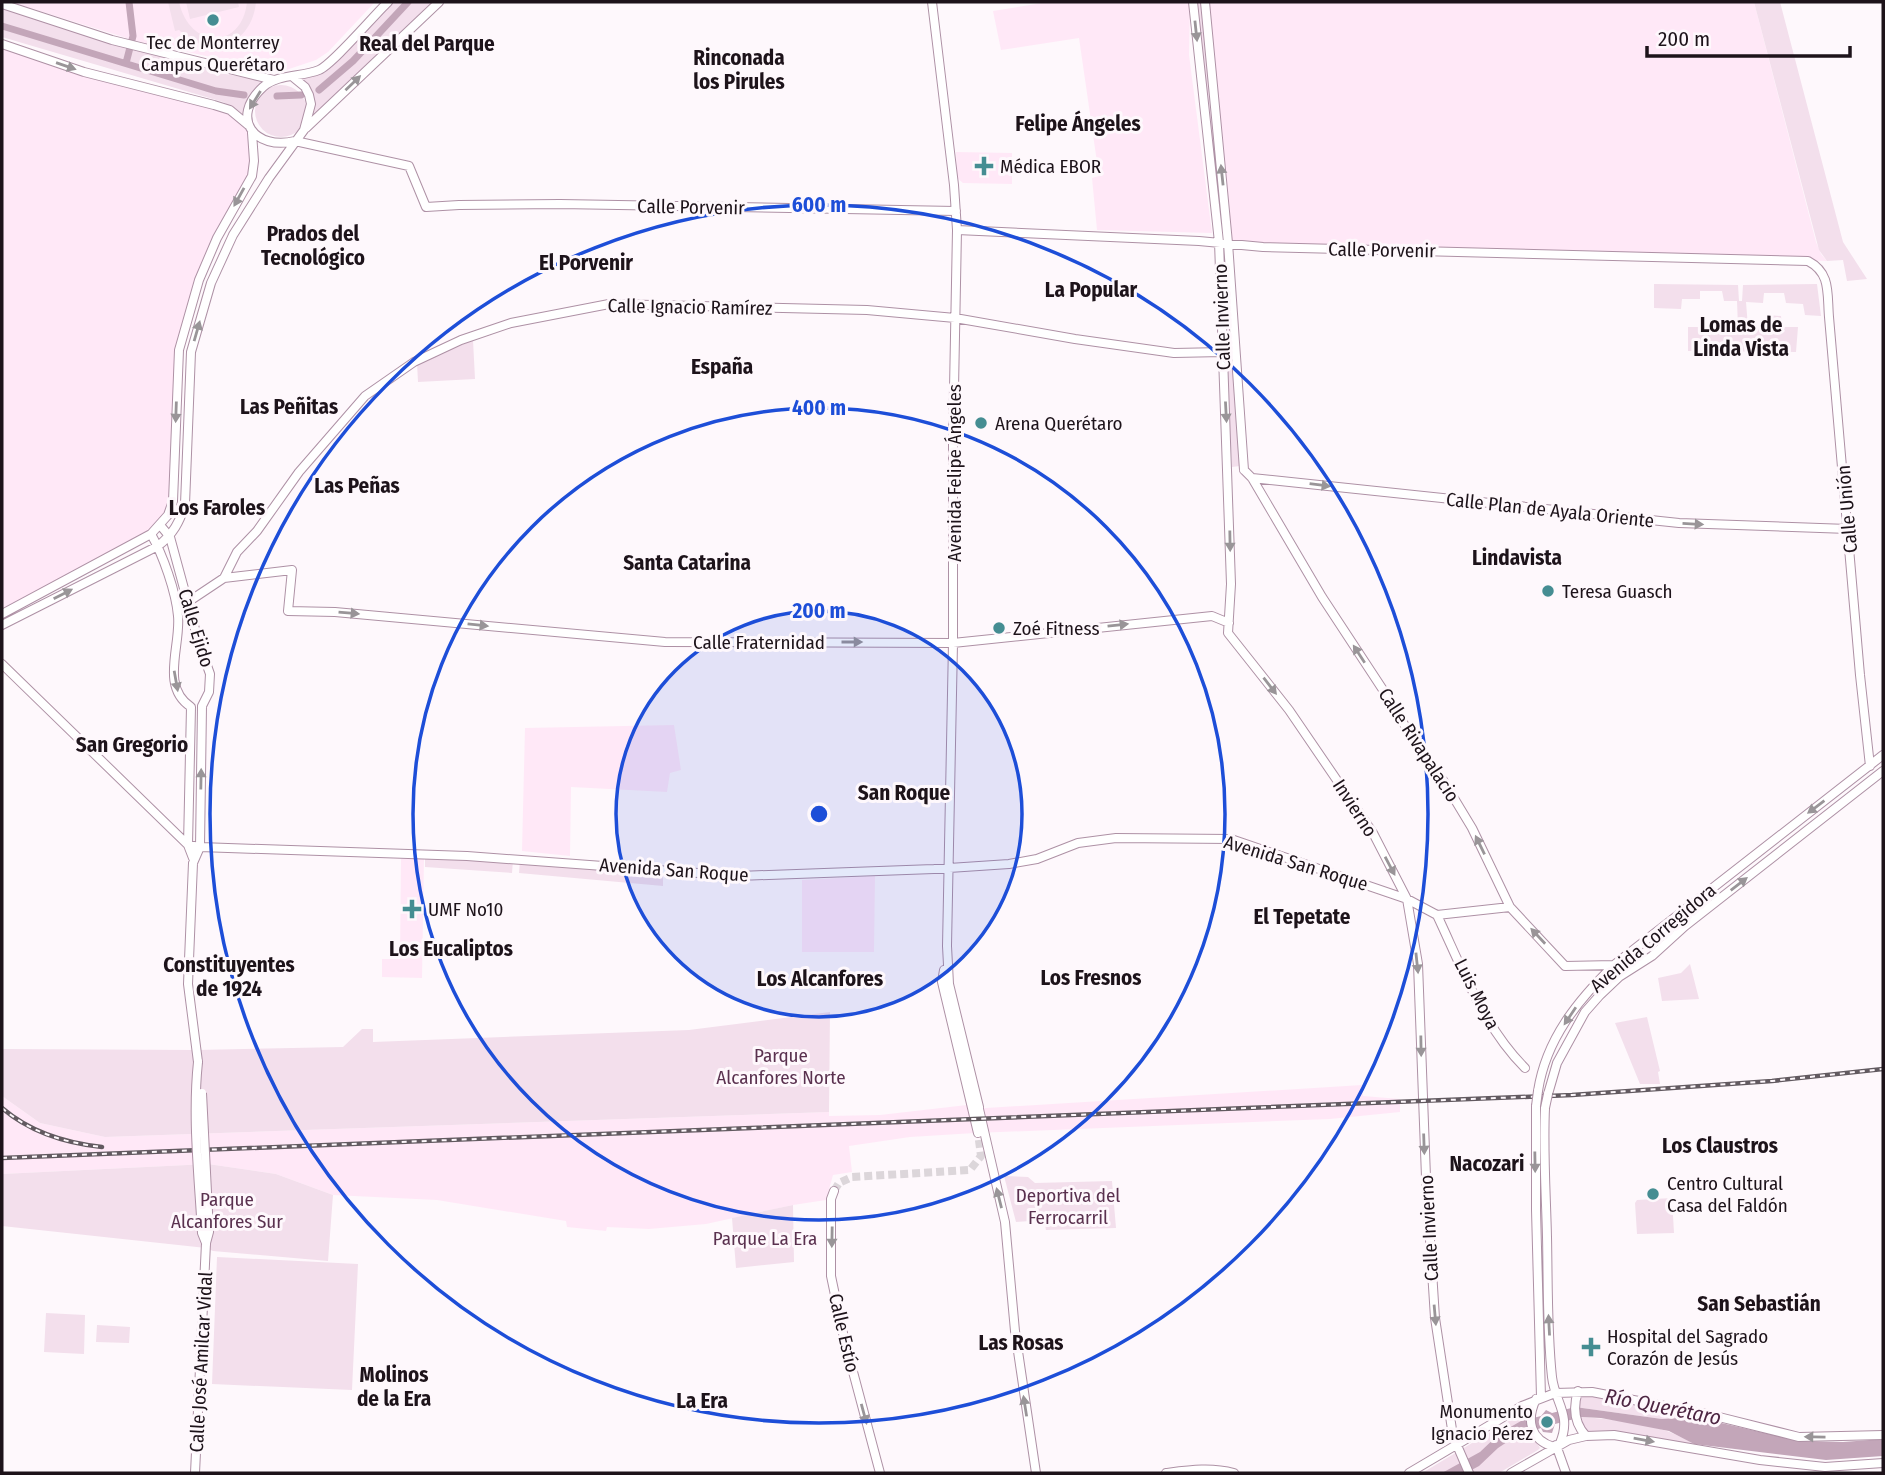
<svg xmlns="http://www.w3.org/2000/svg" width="1885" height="1475" font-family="'Fira Sans Condensed',sans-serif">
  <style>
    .built { fill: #ffe8f7 }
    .green { fill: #f3dfec }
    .water { fill: #c3a6b9 }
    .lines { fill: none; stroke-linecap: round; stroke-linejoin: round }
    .canal { stroke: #c3a6b9; stroke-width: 7 }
    .secondary-tunnel { stroke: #dcd6da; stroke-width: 8; stroke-dasharray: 8 4; stroke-linecap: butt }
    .secondary-casing { stroke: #ae91a5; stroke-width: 10 }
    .secondary { stroke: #fff; stroke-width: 8 }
    .rail-casing { stroke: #625a60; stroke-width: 4.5 }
    .rail { stroke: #fef8fc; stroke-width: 2; stroke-dasharray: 5; stroke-linecap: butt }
    .secondary-bridge-casing { stroke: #ae91a5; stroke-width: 10; stroke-linecap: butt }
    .secondary-bridge { stroke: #fff; stroke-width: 8 }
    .oneway { fill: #999598 }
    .ring { fill: none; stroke: #1d4ed8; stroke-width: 3.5 }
    .poi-dot { fill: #458d92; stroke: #fef8fc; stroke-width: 2.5 }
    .labels { text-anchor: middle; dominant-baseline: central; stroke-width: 6; stroke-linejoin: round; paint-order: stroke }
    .poi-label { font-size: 19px; fill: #1d131a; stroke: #fef8fc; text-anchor: start }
    .street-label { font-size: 19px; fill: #1d131a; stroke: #fef8fc }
    .park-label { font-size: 19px; fill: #5a314f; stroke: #fef8fc }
    .neighbourhood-label { font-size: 21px; font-weight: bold; fill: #1d131a; stroke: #fef8fc }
    .water-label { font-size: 21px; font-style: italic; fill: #4e2643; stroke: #fef8fc }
    .centre { fill: #1d4ed8; stroke: #fef8fc; stroke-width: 3.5 }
    .ring-label { font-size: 21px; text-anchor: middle; font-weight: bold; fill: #1d4ed8; stroke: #fef8fc; stroke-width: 6; stroke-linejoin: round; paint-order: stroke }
  </style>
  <rect width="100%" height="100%" fill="#fef8fc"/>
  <path class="built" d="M11 2H375L328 52 316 60 286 70 266 69 136 41Z
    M1048 2H1190L1189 55 1212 233 1097 230 1092 178 1099 176 1079 38 1001 50 993 11Z
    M1205 2H1754L1816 242 1821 254 1827 261 1228 243Z
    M2 44 84 72 230 110 252 133V176L217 238 179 350 173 501 151 534 2 614Z
    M956 152 1012 153V184L963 183 957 178Z
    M674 725 681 770 670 773 667 792 571 787 570 856 522 851 525 728Z
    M401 859H424L422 978 382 977V959H400Z
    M875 876 874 952H802V880Z
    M1362 1085 1363 1096 1400 1099V1112L1330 1119 975 1133 910 1137 849 1146 852 1172 833 1175 826 1200 793 1205 706 1224 649 1229 607 1227 606 1231 567 1227 566 1221 437 1200 333 1195 276 1174 208 1164 2 1174V1096L40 1123 105 1137 829 1112V1116L880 1115 967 1105 971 1108H986Z"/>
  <path class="green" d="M168 2H179C190 50 242 50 247 2H256C252 45 210 61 179 30L175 31Z
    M186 2H238L239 7 190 19Z
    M393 2H435L311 119 314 101 300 78 323 71Z
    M1196 2H1204L1222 199 1217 200Z
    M1754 2H1780L1843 242 1867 279 1847 281 1843 260 1827 261 1819 250Z
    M2 7 226 74 267 82 245 115 223 102 2 37Z
    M255 111a26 26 0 1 1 52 0a26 26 0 1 1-52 0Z
    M1654 284 1738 285 1739 301H1742L1743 285 1817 284 1821 316 1805 315 1803 304 1786 303 1784 293H1764L1763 303 1746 302 1748 327H1767V315L1781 316 1782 327H1798L1796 352 1688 351V327H1738L1737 301H1724L1722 291H1700V299H1682L1681 309 1654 308Z
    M1232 313 1240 466 1232 467 1224 314Z
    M473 340 475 379 418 382 417 363Z
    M425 856 513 860 512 873 425 867Z
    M520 860 663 874V886L519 873Z
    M1690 964 1699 999 1662 1001 1658 978 1681 973Z
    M830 1012 829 1112 105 1137 40 1123 2 1096V1049L197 1050 343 1047 362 1029H373V1042L689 1030Z
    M1647 1017 1660 1071 1658 1072 1660 1084H1640L1615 1023Z
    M208 1164 276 1174 333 1195 328 1261 213 1251 206 1248 2 1226V1174Z
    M1004 1176 1028 1177 1035 1183 1112 1181 1116 1228 1046 1230 1044 1220 1016 1222Z
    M1672 1198 1674 1233 1637 1234 1635 1203 1637 1200Z
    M793 1205 794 1262 736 1268 732 1218Z
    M217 1257 358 1264 352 1390 212 1384Z
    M46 1313 85 1315 84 1354 44 1352Z
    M97 1325 130 1327 129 1343 96 1342Z
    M1578 1391 1693 1412 1696 1417 1662 1419 1575 1407Z
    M1522 1413 1530 1432 1540 1448 1538 1450 1499 1473H1422Z
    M1582 1417C1620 1420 1673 1425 1702 1450L1614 1435 1586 1436 1576 1419Z"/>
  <path class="water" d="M1575 1407 1662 1419 1696 1417 1798 1441 1843 1442 1883 1439V1456L1826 1460 1694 1444 1669 1431 1601 1418 1582 1417 1555 1424 1552 1433 1543 1432 1541 1428 1516 1436 1498 1448 1479 1466 1466 1473H1442L1480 1452 1500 1433 1521 1421 1541 1416 1546 1410 1552 1413Z"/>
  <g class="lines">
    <path class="canal" d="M2 26 216 91 244 95
      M126 63 133 36 129 2
      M319 90 353 61 408 2
      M277 96 301 95"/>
    <path class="secondary-tunnel" d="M834 1191 839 1183 852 1177 970 1170 981 1156 978 1133"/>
    <g class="secondary-casing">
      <path id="secondary" d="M388 2C374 15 333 64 319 70 302 77 277 74 263 87 229 118 255 151 295 141L409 166 426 207 459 205 560 204 956 211
        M932 2 954 185 957 230 953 442V643L947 946 949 984 979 1107
        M1193 2 1219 242 1231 584 1228 633 1289 710 1373 833 1407 899 1418 964 1426 1177 1435 1318 1453 1436 1469 1473
        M1205 2 1228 243 1244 470
        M2 4 112 40 274 80
        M2 44 84 72 214 105 230 110 248 125
        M306 128 439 2
        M957 230 1199 241 1263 247 1808 261C1831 273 1827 293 1829 317L1860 675 1870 766
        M1244 470 1252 478 1322 597 1389 699 1432 771 1443 780 1472 828 1510 907 1565 966 1614 965
        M1252 478 1679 523 1848 529
        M160 525 170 537 198 640 210 674 209 692 202 706 200 847 193 863 188 984 198 1062
        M151 534C163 555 176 592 178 616 181 646 160 687 191 707L188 845 193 858
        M224 578 292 570 288 611 335 612 665 642 953 643 1212 616 1229 623
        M188 602 224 578 237 552 257 531 299 472 365 396 414 362 461 340 511 323 609 304 867 310 955 318 1075 339 1174 353 1223 352
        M2 614 151 534 168 515 173 501 179 350 199 280 217 238 252 176 254 161 252 133
        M2 625 158 546C173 534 180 522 185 504L191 352 211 283 233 235 269 178 304 130 311 104 309 95 305 87 294 78
        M2 664 188 845 200 847 467 856 739 876 934 869 1009 864 1037 859 1078 843 1116 838 1231 839 1407 899 1437 915
        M1437 915C1462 968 1483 1026 1525 1068
        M1437 915 1510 907
        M944 970 942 982 978 1133
        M1538 1091C1546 1039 1578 1000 1614 965L1883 755
        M1548 1094 1557 1063 1585 1012 1600 995 1619 977 1652 956 1685 926 1883 771
        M1536 1106V1210L1541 1397
        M1545 1108C1543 1151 1546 1194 1547 1237 1548 1283 1547 1331 1552 1377 1555 1403 1572 1415 1560 1443
        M979 1109 1005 1222 1015 1331 1036 1473
        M834 1191 831 1199V1276L844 1338 880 1473
        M1578 1391C1573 1407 1574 1423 1586 1436
        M1536 1399C1526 1420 1530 1440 1554 1447
        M1556 1445 1566 1473
        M195 1473 206 1243
        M1166 1473C1190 1470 1211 1467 1234 1473
        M1409 1473 1522 1406 1555 1393 1592 1392 1711 1415 1799 1437 1883 1435
        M1511 1473 1569 1440 1586 1436 1614 1435 1760 1460 1825 1467 1883 1463"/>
    </g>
    <use href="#secondary" class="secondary"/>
    <g class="rail-casing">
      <path id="rail" d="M2 1108C30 1132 65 1143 102 1147
        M2 1158 1572 1095 1772 1081 1883 1069"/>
    </g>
    <use href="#rail" class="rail"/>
    <g class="secondary-bridge-casing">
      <path id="secondary-bridge" d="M198 1062C192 1118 199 1177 202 1233L206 1243
        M202 1093 209 1232 206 1243
        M1536 1106 1538 1091
        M1545 1108 1548 1094"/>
    </g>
    <use href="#secondary-bridge" class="secondary-bridge"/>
  </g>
  <defs><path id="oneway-solid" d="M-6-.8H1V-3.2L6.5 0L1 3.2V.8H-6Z" transform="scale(1.75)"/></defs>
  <g class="oneway">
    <use href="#oneway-solid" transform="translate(1196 31) rotate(84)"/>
    <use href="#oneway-solid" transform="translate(66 66) rotate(19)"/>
    <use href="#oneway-solid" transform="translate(353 83) rotate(-44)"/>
    <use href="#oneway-solid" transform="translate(255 100) rotate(122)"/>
    <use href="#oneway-solid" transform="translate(1222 175) rotate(-96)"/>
    <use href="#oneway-solid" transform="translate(239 197) rotate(119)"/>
    <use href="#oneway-solid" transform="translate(197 331) rotate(-74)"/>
    <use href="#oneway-solid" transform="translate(176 412) rotate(92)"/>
    <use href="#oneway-solid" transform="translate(1226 412) rotate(87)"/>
    <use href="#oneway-solid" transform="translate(1320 485) rotate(7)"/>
    <use href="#oneway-solid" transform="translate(1693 524) rotate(3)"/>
    <use href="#oneway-solid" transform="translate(1230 541) rotate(89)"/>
    <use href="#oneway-solid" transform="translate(63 594) rotate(-27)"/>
    <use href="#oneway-solid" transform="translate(349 613) rotate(5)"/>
    <use href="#oneway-solid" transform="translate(478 625) rotate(6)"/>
    <use href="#oneway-solid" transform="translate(1118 625) rotate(-6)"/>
    <use href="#oneway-solid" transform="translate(852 642)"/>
    <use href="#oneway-solid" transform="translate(1359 654) rotate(-123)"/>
    <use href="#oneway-solid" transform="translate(176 681) rotate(80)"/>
    <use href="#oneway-solid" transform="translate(1270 686) rotate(52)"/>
    <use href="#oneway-solid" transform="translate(201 779) rotate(-89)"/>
    <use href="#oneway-solid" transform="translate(1816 807) rotate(143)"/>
    <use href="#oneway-solid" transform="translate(1480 845) rotate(-116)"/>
    <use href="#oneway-solid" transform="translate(1390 866) rotate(62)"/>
    <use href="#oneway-solid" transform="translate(1739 884) rotate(-38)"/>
    <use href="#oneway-solid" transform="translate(1538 936) rotate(-133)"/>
    <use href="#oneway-solid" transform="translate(1417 963) rotate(84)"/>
    <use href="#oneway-solid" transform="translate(1570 1016) rotate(124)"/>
    <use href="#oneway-solid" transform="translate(1421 1046) rotate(89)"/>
    <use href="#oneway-solid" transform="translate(1424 1144) rotate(88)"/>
    <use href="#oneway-solid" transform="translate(1535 1162) rotate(89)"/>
    <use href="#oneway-solid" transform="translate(999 1198) rotate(-104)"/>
    <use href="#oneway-solid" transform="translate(832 1237) rotate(91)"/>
    <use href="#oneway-solid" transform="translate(1435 1315) rotate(85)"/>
    <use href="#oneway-solid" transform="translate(1549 1325) rotate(-93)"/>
    <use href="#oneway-solid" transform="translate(1025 1406) rotate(-99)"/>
    <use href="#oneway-solid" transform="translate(864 1414) rotate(75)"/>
    <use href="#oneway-solid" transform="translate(1815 1437) rotate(-179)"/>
    <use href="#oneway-solid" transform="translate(1644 1440) rotate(10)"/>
  </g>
  <circle cx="819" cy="814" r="203" fill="#1d4ed8" fill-opacity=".12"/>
  <g class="ring">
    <circle cx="819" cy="814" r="203"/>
    <circle cx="819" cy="814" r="406"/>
    <circle cx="819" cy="814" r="609"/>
  </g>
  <g class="poi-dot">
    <circle cx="213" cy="20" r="7"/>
    <path d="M980.5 155.5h7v7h7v7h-7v7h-7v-7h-7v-7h7z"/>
    <circle cx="981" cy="423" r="7"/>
    <circle cx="1548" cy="591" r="7"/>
    <circle cx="999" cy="628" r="7"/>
    <path d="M408.5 898.5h7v7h7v7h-7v7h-7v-7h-7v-7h7z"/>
    <circle cx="1653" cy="1194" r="7"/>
    <path d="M1587.5 1336.5h7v7h7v7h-7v7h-7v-7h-7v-7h7z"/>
    <circle cx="1547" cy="1422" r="7"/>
  </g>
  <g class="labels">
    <g class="poi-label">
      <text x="213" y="42" text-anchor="middle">Tec de Monterrey<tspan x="213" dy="22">Campus Querétaro</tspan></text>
      <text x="1000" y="166">Médica EBOR</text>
      <text x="995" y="423">Arena Querétaro</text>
      <text x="1562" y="591">Teresa Guasch</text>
      <text x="1013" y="628">Zoé Fitness</text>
      <text x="428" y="909">UMF No10</text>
      <text x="1667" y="1183">Centro Cultural<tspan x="1667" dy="22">Casa del Faldón</tspan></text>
      <text x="1607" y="1336">Hospital del Sagrado<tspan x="1607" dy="22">Corazón de Jesús</tspan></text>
      <text x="1533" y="1411" text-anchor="end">Monumento<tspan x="1533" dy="22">Ignacio Pérez</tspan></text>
    </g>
    <g class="street-label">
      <text transform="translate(691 207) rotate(1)">Calle Porvenir</text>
      <text transform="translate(1382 250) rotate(1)">Calle Porvenir</text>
      <text transform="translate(690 307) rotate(1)">Calle Ignacio Ramírez</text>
      <text transform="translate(1222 317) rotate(-92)">Calle Invierno</text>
      <text transform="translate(954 473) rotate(-90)">Avenida Felipe Ángeles</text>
      <text transform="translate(1847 509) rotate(-95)">Calle Unión</text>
      <text transform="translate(1550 510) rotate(6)">Calle Plan de Ayala Oriente</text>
      <text transform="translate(196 628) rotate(73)">Calle Ejido</text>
      <text x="759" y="642">Calle Fraternidad</text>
      <text transform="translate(1419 745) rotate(57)">Calle Rivapalacio</text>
      <text transform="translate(1355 808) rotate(57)">Invierno</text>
      <text transform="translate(1296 863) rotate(17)">Avenida San Roque</text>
      <text transform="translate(674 870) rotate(4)">Avenida San Roque</text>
      <text transform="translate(1653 938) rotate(-40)">Avenida Corregidora</text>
      <text transform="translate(1477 994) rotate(63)">Luis Moya</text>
      <text transform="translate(1429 1228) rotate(-93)">Calle Invierno</text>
      <text transform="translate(844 1333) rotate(77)">Calle Estío</text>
      <text transform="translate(201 1362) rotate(-87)">Calle José Amilcar Vidal</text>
    </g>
    <g class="park-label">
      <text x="781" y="1055">Parque<tspan x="781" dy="22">Alcanfores Norte</tspan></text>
      <text x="1068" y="1195">Deportiva del<tspan x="1068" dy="22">Ferrocarril</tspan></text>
      <text x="227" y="1199">Parque<tspan x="227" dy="22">Alcanfores Sur</tspan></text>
      <text x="765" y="1238">Parque La Era</text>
    </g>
    <g class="neighbourhood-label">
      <text x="427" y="44">Real del Parque</text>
      <text x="739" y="58">Rinconada<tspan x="739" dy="24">los Pirules</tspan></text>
      <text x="1078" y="124">Felipe Ángeles</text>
      <text x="313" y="234">Prados del<tspan x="313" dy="24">Tecnológico</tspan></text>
      <text x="586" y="263">El Porvenir</text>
      <text x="1091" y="290">La Popular</text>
      <text x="1741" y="325">Lomas de<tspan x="1741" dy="24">Linda Vista</tspan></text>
      <text x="722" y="367">España</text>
      <text x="289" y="407">Las Peñitas</text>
      <text x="357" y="486">Las Peñas</text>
      <text x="217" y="508">Los Faroles</text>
      <text x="1517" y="558">Lindavista</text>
      <text x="687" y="563">Santa Catarina</text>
      <text x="132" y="745">San Gregorio</text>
      <text x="904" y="793">San Roque</text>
      <text x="1302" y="917">El Tepetate</text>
      <text x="451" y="949">Los Eucaliptos</text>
      <text x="229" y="965">Constituyentes<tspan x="229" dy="24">de 1924</tspan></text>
      <text x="1091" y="978">Los Fresnos</text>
      <text x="820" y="979">Los Alcanfores</text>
      <text x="1720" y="1146">Los Claustros</text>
      <text x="1487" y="1164">Nacozari</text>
      <text x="1759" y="1304">San Sebastián</text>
      <text x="1021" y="1343">Las Rosas</text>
      <text x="394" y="1375">Molinos<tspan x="394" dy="24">de la Era</tspan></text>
      <text x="702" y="1401">La Era</text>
    </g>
    <g class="water-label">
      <text transform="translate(1663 1407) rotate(11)">Río Querétaro</text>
    </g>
  </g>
  <circle cx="819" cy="814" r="10" class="centre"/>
  <g class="ring-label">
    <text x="819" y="212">600 m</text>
    <text x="819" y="415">400 m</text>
    <text x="819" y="618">200 m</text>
  </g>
  <rect width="1885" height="1475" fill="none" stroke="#1d131a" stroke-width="7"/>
  <path d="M1647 46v10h203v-10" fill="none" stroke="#1d131a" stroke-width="3.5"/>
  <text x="1658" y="46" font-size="21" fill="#1d131a" stroke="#fef8fc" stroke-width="5" paint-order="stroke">200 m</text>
</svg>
